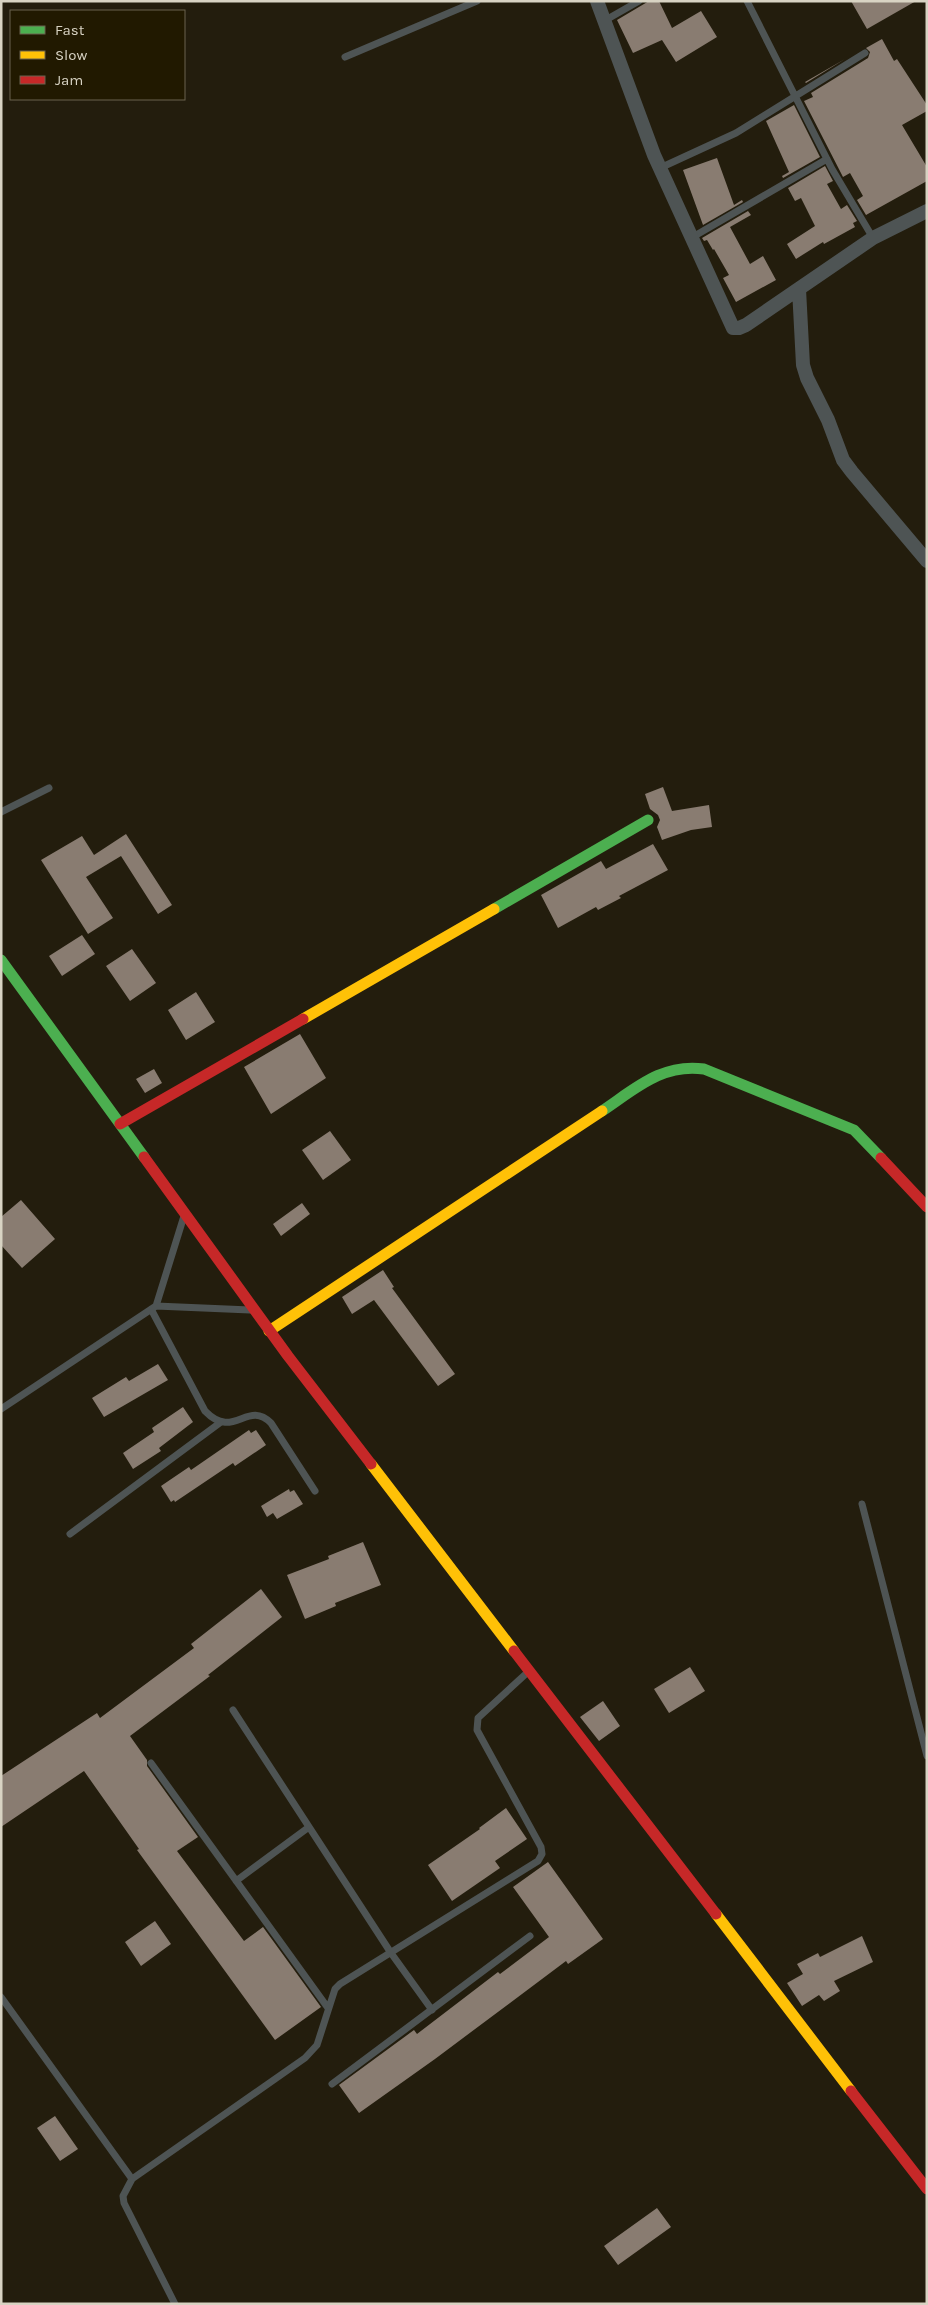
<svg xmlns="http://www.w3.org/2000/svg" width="928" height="2305" font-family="Karla,sans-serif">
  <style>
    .building { fill: #897c71 }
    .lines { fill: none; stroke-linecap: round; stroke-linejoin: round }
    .lane { stroke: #4e5454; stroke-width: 7 }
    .street { stroke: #4e5454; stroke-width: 14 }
    .fast { stroke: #4caf50; stroke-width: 11 }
    .slow { stroke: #ffc107; stroke-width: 11 }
    .jam { stroke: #c62828; stroke-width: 11 }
  </style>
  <rect width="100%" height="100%" fill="#231d0d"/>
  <path class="building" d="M649 1H659L672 28 701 11 717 37 676 62 662 40 633 53 617 20Z
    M851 1H916L867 29Z
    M882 39 894 61 897 59 927 105V111L902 125 927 167V181L866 215 857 200 863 196 850 173 843 177 804 101 813 97 811 93 868 58 870 52 866 48Z
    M845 59 806 83 805 82Z
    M794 105 820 157 783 178 782 176 789 172 766 121Z
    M717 158 734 205 742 200 743 202 703 225 683 170Z
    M825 166 833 181 827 184 841 209 847 205 857 221 853 223 855 227 824 244 823 242 796 259 787 244 815 226 801 198 795 201 788 188Z
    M748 211 751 215 730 227 750 264 763 256 776 280 736 302 723 278 729 275 714 249 713 250 707 240 704 241 702 238Z
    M663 787 672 811 709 805 712 827 691 830 662 840 657 827 660 820 658 815 650 809 645 794Z
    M126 834 172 905 158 914 121 856 86 877 113 918 88 934 41 860 82 836 94 855Z
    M653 844 668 870 619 896 621 898 598 910 596 907 558 928 541 895 601 861 606 869Z
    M82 935 95 954 62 976 49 956Z
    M132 949 156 983 130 1001 106 966Z
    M196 992 215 1022 186 1040 168 1010Z
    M300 1034 326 1078 271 1114 244 1067Z
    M154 1069 162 1083 145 1093 136 1079Z
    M330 1131 351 1160 323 1180 302 1150Z
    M21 1200 55 1239 22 1268 1 1245V1217Z
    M302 1203 310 1214 281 1236 273 1224Z
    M383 1270 394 1287 392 1288 455 1374 438 1386 374 1300 352 1314 342 1297Z
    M158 1364 168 1380 104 1417 92 1398 126 1377 129 1381Z
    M183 1407 193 1422 159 1448 161 1451 133 1469 123 1453 154 1432 152 1428Z
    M249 1430 251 1433 256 1430 266 1445 235 1466 233 1463 175 1502 174 1500 171 1502 161 1486 189 1467 191 1470Z
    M289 1489 290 1492 294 1490 303 1504 277 1519 273 1513 267 1517 261 1506Z
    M363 1542 381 1585 335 1603 336 1606 305 1619 287 1575 329 1559 328 1556Z
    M261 1589 282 1617 208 1675 210 1676 130 1736 147 1760V1766L198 1837 177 1851 244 1941 263 1927 321 2007 275 2040 137 1850 139 1849 84 1771 1 1827V1776L97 1713 100 1718 194 1648 191 1644Z
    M690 1667 705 1691 669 1713 654 1689Z
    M603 1701 620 1726 599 1741 580 1717Z
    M506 1808 527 1839 495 1861 500 1868 452 1901 428 1865 480 1829 479 1828Z
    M548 1862 603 1939 568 1964 566 1961 435 2059 359 2113 339 2085 414 2030 417 2034 498 1972 500 1974 549 1937 513 1887Z
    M155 1921 171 1944 141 1966 125 1942Z
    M862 1936 873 1962 834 1981 840 1991 824 2001 819 1995 802 2006 787 1983 803 1974 797 1964 818 1953 820 1957Z
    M55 2116 78 2149 60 2161 37 2128Z
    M657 2208 671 2227 618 2265 604 2246Z"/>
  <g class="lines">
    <path class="lane" d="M747 1 832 169 873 238
      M604 21 639 1
      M345 57 477 1
      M660 168 736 133 865 53
      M691 238 827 159
      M1 812 49 788
      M156 1306 250 1310
      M151 1309 205 1411C234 1441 247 1399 271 1423L315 1491
      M1 1409 156 1306 184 1216
      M862 1504 927 1756
      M70 1534 221 1422
      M233 1710 391 1953 432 2010
      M151 1763 328 2008
      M236 1881 309 1827
      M1 1997 132 2179
      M332 2084 530 1936
      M175 2304 124 2203 123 2196 132 2179 305 2058 317 2045 335 1989 340 1984 538 1861 542 1854 541 1847 477 1730 478 1718 529 1671"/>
    <path class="street" d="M597 1 654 155 733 328H739L746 325 873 238 927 211
      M799 289 803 365 807 378 828 420 843 460 852 472 927 561"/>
    <path class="fast" d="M494 909 648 820
      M1 960 144 1157
      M602 1111C635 1089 662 1063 704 1069L854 1130 881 1158"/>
    <path class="slow" d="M303 1019 494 909
      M269 1331 602 1111
      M371 1464 514 1651
      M716 1914 851 2091"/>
    <path class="jam" d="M120 1124 303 1019
      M144 1157 288 1356 371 1464
      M881 1158 927 1207
      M514 1651 716 1914
      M851 2091 927 2189"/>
  </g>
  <rect width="928" height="2305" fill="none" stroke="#d8d3c3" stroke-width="5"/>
  <rect x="10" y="10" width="175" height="90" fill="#211900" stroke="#6a634e"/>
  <rect x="20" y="26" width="25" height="8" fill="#4caf50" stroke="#6a634e"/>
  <text x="55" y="35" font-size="15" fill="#d8d3c3">Fast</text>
  <rect x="20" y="51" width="25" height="8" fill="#ffc107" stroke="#6a634e"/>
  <text x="55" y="60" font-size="15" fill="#d8d3c3">Slow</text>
  <rect x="20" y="76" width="25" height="8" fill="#c62828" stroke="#6a634e"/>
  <text x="55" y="85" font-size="15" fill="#d8d3c3">Jam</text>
</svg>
